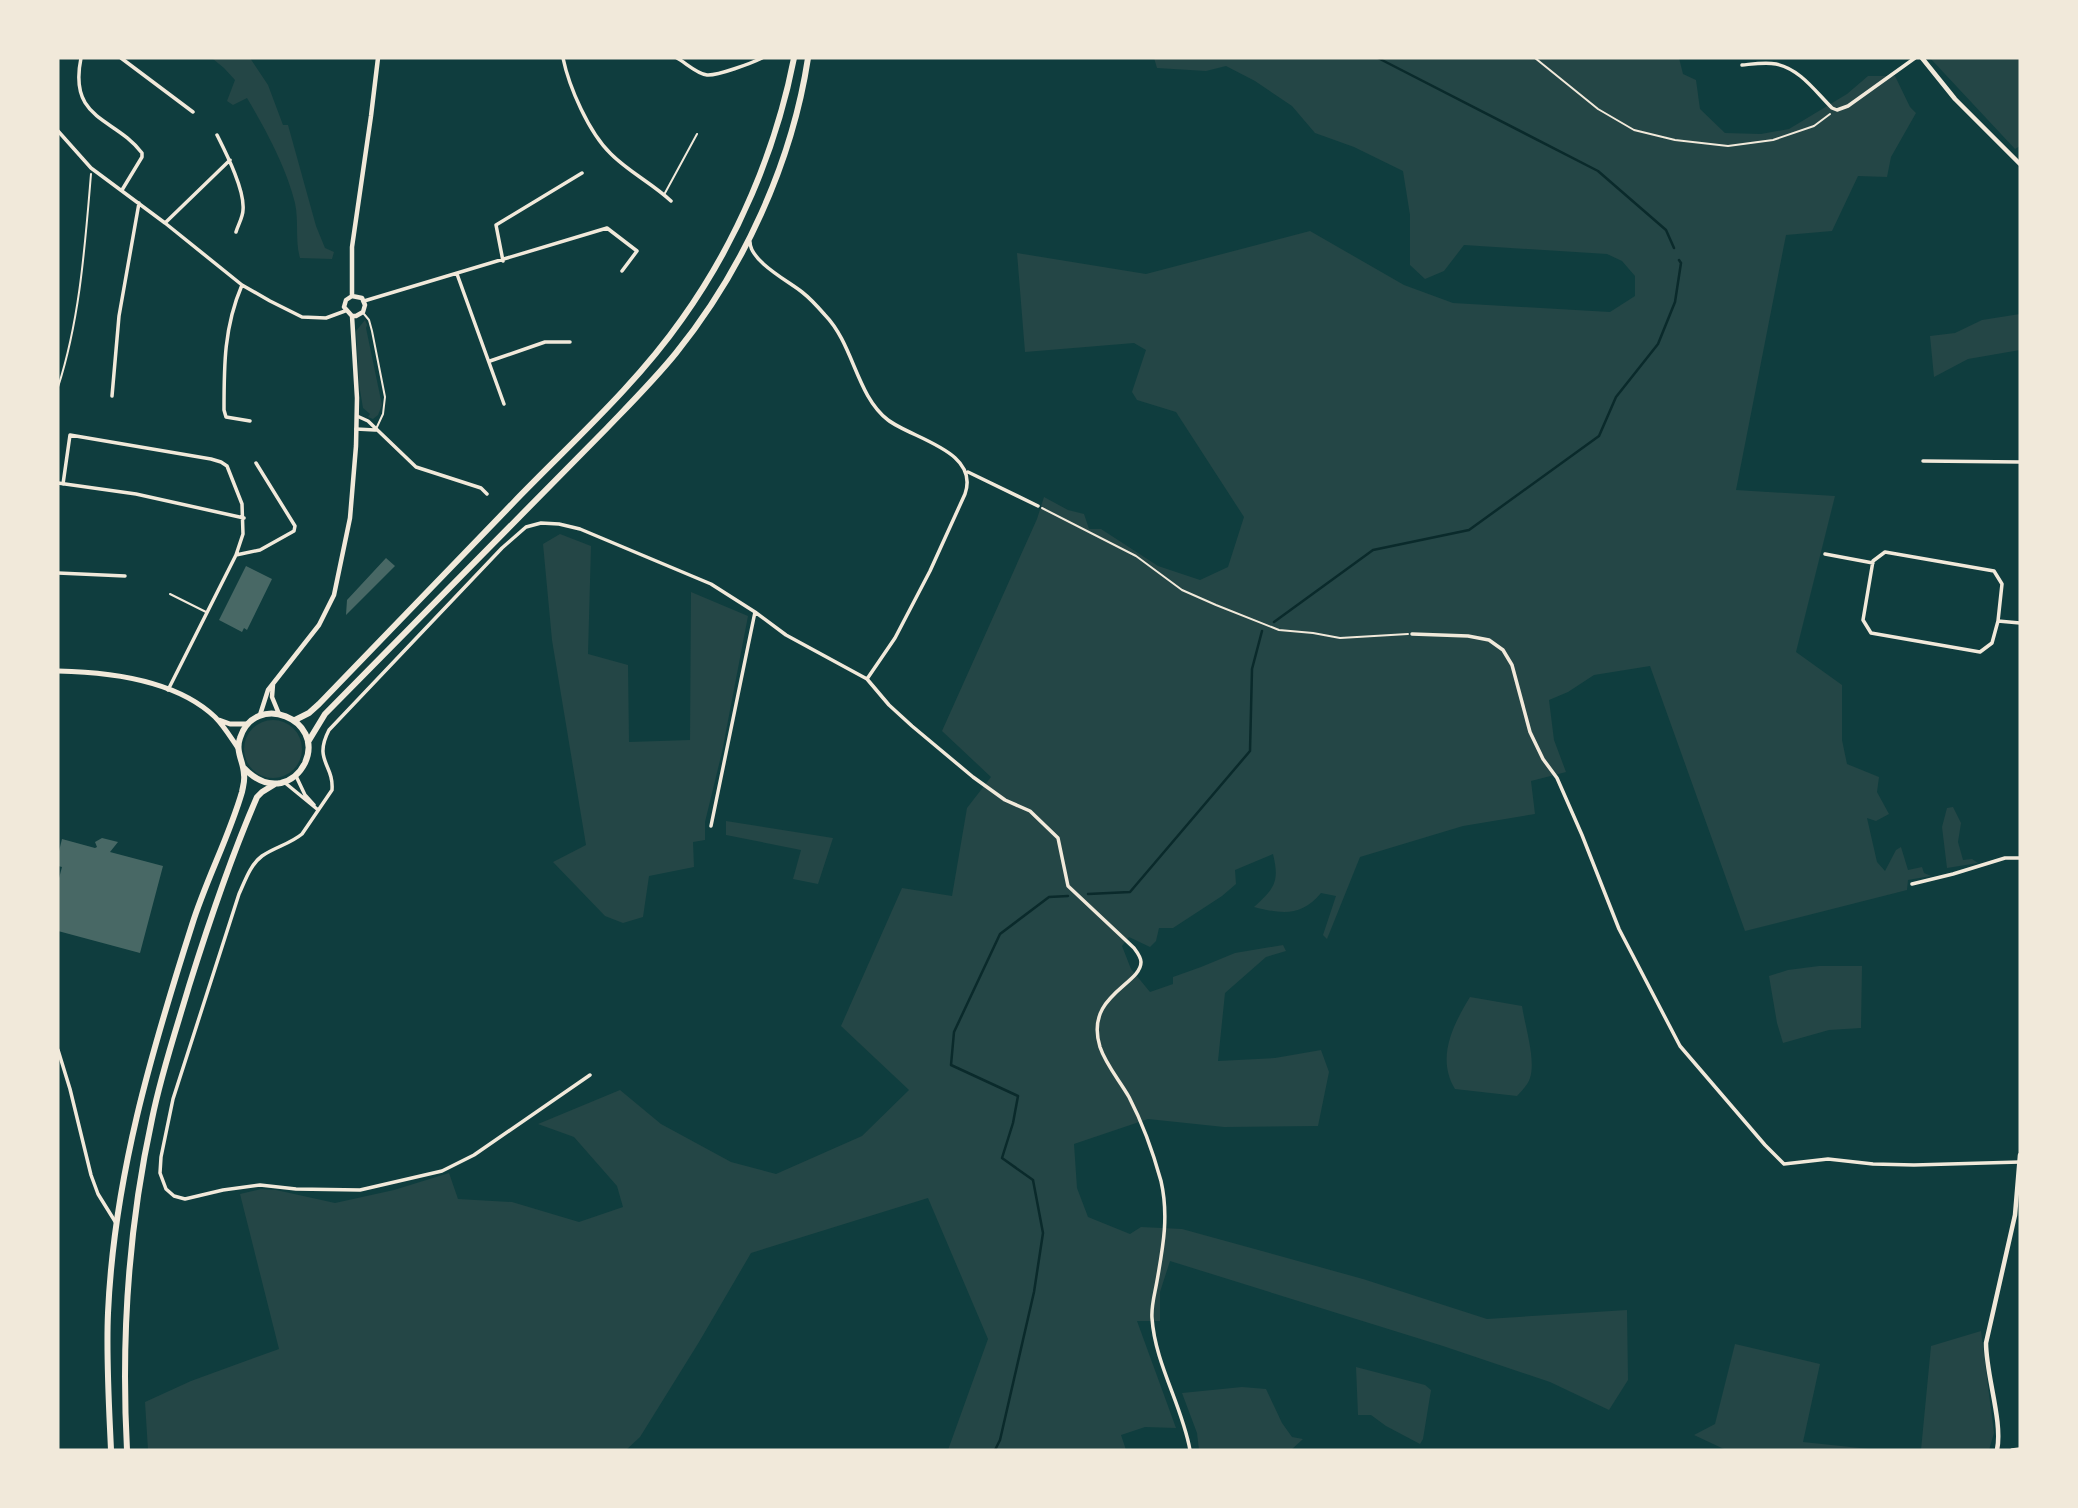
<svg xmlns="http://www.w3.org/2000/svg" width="2078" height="1508" font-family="Arial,sans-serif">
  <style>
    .green { fill: #244646 }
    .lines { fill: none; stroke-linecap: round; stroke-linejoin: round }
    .stream { stroke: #0a2a2b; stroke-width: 2.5 }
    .building { fill: #486865 }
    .path { stroke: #f1e9da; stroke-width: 2 }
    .service { stroke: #f1e9da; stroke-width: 2 }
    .minor { stroke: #f1e9da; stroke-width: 3.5 }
    .tertiary { stroke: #f1e9da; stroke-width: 4.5 }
    .secondary { stroke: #f1e9da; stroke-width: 5 }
    .primary { stroke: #f1e9da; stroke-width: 6 }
  </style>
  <rect width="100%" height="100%" fill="#0f3d3e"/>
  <path class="green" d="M214 58H250L268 85 283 125H288L316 226 325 248 334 252 332 259 300 258C295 241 299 222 295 203 287 169 265 128 247 98L233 105 227 101 235 80 224 68 213 59Z
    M1154 58H1679L1683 74 1696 80 1700 109 1725 133 1761 134 1789 129 1847 94 1868 76H1895L1910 107 1916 113 1891 157 1887 177 1858 176 1832 231 1786 235 1736 490 1835 496 1796 652 1842 685V740L1847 764 1879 777 1877 792 1889 814 1876 821 1867 818 1877 862 1885 871 1896 850 1901 847 1908 870 1922 867 1924 873 1931 876 1908 880 1907 890 1745 931 1650 666 1594 675 1568 692 1549 700 1554 740 1566 772 1531 781 1535 814 1463 826 1360 857 1327 939 1323 935 1336 896 1321 893C1301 917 1282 914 1254 907 1274 888 1280 883 1273 854L1235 870 1236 884 1222 896 1173 928H1159L1156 941 1150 947 1129 937 1122 946 1131 969 1150 992 1173 984V977L1201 967 1235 953 1283 945 1286 951 1266 957 1225 993 1218 1061 1275 1058 1321 1050 1329 1072 1318 1126 1224 1127 1148 1119 1074 1144 1077 1188 1088 1217 1130 1234 1141 1227 1182 1229 1363 1279 1487 1319 1627 1310 1628 1380 1609 1410 1550 1382 1443 1346 1170 1261 1160 1292V1321H1137L1176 1428 1145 1427 1121 1435 1126 1450H948L988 1339 928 1198 751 1253 699 1342 640 1437 626 1450H148L145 1402 191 1381 279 1349 240 1194 261 1189 276 1190 335 1203 394 1190 449 1173 458 1199 512 1202 579 1222 623 1207 617 1186 574 1137 538 1124 620 1090 661 1124 731 1162 776 1174 862 1136 909 1090 841 1026 902 888 952 896 967 808 991 777 942 731 1037 519 1044 497 1068 510 1084 514 1089 529H1101L1158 566 1200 580 1228 567 1244 517 1176 412 1137 400 1132 392 1146 350 1134 343 1025 352 1017 253 1146 274 1310 231 1404 285 1453 303 1610 312 1635 296V276L1622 261 1607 254 1464 245 1444 271 1425 279 1410 265V215L1403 171 1354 147 1315 133 1292 106 1255 81 1226 66 1206 71 1157 68Z
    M1930 58H2020V146L2015 149Z
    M2020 314V350L1968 359 1934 377 1930 336 1955 333 1982 320Z
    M365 320 367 325 366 328 382 405 378 415 373 419 368 417 370 414 363 408 359 384 356 331Z
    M560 534 591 546 588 654 628 665 629 742 690 740 691 592 748 616 722 752 705 822V840L693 842 694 867 649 876 643 917 623 923 605 916 553 862 586 845 552 640 543 544Z
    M244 749a29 29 0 1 1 58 0a29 29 0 1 1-58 0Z
    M1953 807 1961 823 1958 842 1963 860 1972 859 1978 863 1947 868 1942 827 1947 808Z
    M726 821 833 838 818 884 793 879 801 850 726 835Z
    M1819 966H1862L1861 1028 1829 1030 1783 1043 1777 1023 1769 976 1788 970Z
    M1470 997 1522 1006C1525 1026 1536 1060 1530 1078 1528 1085 1522 1090 1517 1096L1455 1089C1436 1058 1453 1025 1470 997Z
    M1981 1331 1994 1433 1989 1450H1921L1931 1346Z
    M1735 1344 1820 1364 1803 1442 1879 1450H1726L1694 1435 1715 1424Z
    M1356 1367 1425 1385 1431 1390 1423 1439 1420 1444 1386 1426 1371 1415H1358Z
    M1242 1387 1266 1389 1282 1423 1292 1437 1303 1439 1291 1450H1199L1197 1433 1182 1393Z"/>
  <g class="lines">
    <path class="stream" d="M1378 58 1598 171 1666 230 1674 248
      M1274 622 1373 550 1469 530 1599 436 1616 397 1658 344 1675 302 1681 263 1679 260
      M1088 894 1130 892 1250 751 1252 669 1262 631
      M995 1450 1000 1440 1034 1292 1043 1233 1033 1180 1002 1158 1013 1123 1018 1096 951 1065 954 1032 1000 934 1049 897 1068 896"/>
  </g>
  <path class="building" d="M386 558 395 566 346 615 347 600Z
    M246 566 272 579 247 630 244 628 242 632 219 620Z
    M102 838 118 842 110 852 163 866 140 953 58 931V882L62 867 58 866V855L62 839 95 848 97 847 95 842Z"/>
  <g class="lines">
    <path class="path" d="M1535 58 1598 109 1634 130 1675 140 1728 146 1773 140 1814 126 1830 114
      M58 387C80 319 85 245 91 174
      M1042 508 1136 556 1182 590 1216 605 1279 630 1313 633 1340 638 1408 634"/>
    <path class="service" d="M665 193 697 134
      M364 314 369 320 372 331 385 397 383 414 376 429
      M170 594 206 612"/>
    <path class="minor" d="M81 58C68 121 115 117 142 153V157L122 190
      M121 58 193 112
      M563 58C569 87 589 133 611 154 629 172 653 184 671 201
      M677 58C686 63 697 74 707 75 717 76 752 63 762 58
      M1742 65C1753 64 1765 62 1776 64 1800 69 1815 91 1832 108L1837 110 1848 106 1915 58
      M58 131 91 168 165 223 242 285 270 301 302 317 326 318 345 311
      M217 135C226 153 245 190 243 210 243 217 238 225 236 232
      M165 223 230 160
      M503 261 496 225 582 173
      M457 274 504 404
      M242 285C224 327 224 365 224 410L226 417 250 421
      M364 301 607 228 637 251 622 271
      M490 361 545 342H570
      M112 396 119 316 139 203
      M357 416 368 421 416 467 481 488 487 494
      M356 429 375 430
      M1923 461 2020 462
      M968 472 1038 506
      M58 483 136 494 244 518
      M63 484 70 435 211 459 221 462 227 466 242 504 243 534 236 555 168 690
      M1885 552 1994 571 2002 584 1998 621 1992 643 1980 652 1871 633 1863 620 1873 561Z
      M1825 554 1873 563
      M236 555 260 550 294 531 295 526 256 463
      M58 573 125 576
      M1998 621 2020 623
      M1412 634 1468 636 1489 640 1503 650 1512 665 1530 732 1543 759 1557 778 1582 835 1619 929 1680 1046 1765 1145 1784 1164 1828 1159 1873 1164 1914 1165 2020 1162
      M867 679 889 705 912 726 973 777 1005 800 1030 811 1058 838 1068 886 1134 948C1137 952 1141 957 1141 962 1141 985 1084 995 1100 1047 1106 1065 1120 1081 1129 1097 1143 1124 1153 1152 1161 1181 1169 1216 1163 1247 1157 1281 1155 1293 1151 1306 1152 1318 1155 1364 1182 1405 1190 1450
      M296 776 305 795 314 805
      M284 782 317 809
      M711 826 755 612
      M1912 884 1953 874 2005 858H2020
      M58 1050 70 1089 91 1175 98 1194 116 1223
      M590 1075 474 1155 442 1171 360 1190 296 1189 260 1185 223 1190 185 1199 174 1196 166 1189 160 1173 161 1157 173 1099 239 894C245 881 250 865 262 856 275 847 290 844 302 834L332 790C334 764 313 761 329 730L502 548 526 527 541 523 559 524 580 529 711 584 755 612 786 635 867 679 895 638 930 571 965 494C980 451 913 439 888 420 856 395 854 345 825 315 818 307 811 299 802 292 788 281 750 261 750 242
      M2012 1450 2020 1449"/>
    <path class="tertiary" d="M1922 58 1955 99 2020 164
      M352 296V247L371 116 378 58
      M352 316H356L363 312 365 305 362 298 352 296
      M352 316 344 307 346 300 352 296
      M273 684 272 697 279 714
      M260 715 268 690 319 625 334 595 350 518 356 446 357 398 352 316
      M1997 1450C2003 1422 1986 1375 1986 1343L2015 1215 2020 1155"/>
    <path class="secondary" d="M58 671C109 672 176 680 215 717 224 726 231 738 238 748
      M219 720 230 724H247"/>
    <path class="primary" d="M295 720 309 713 319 704C384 637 449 569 514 502 571 443 635 386 682 319 737 242 776 150 794 58
      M308 742 325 714 607 428C631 403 655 379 676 353 743 270 792 163 808 58
      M111 1450C109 1405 106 1358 108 1313 114 1178 151 1053 192 925 206 880 229 837 242 792 243 786 245 781 244 775 244 762 235 752 240 738 255 691 325 719 305 763 300 773 293 780 281 783 265 786 253 778 243 767
      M127 1450C121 1338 128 1229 152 1119 161 1074 176 1030 189 986 209 922 230 859 257 797L262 792 275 784"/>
  </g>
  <rect width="2078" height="1508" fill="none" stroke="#f1e9da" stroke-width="119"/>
</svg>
